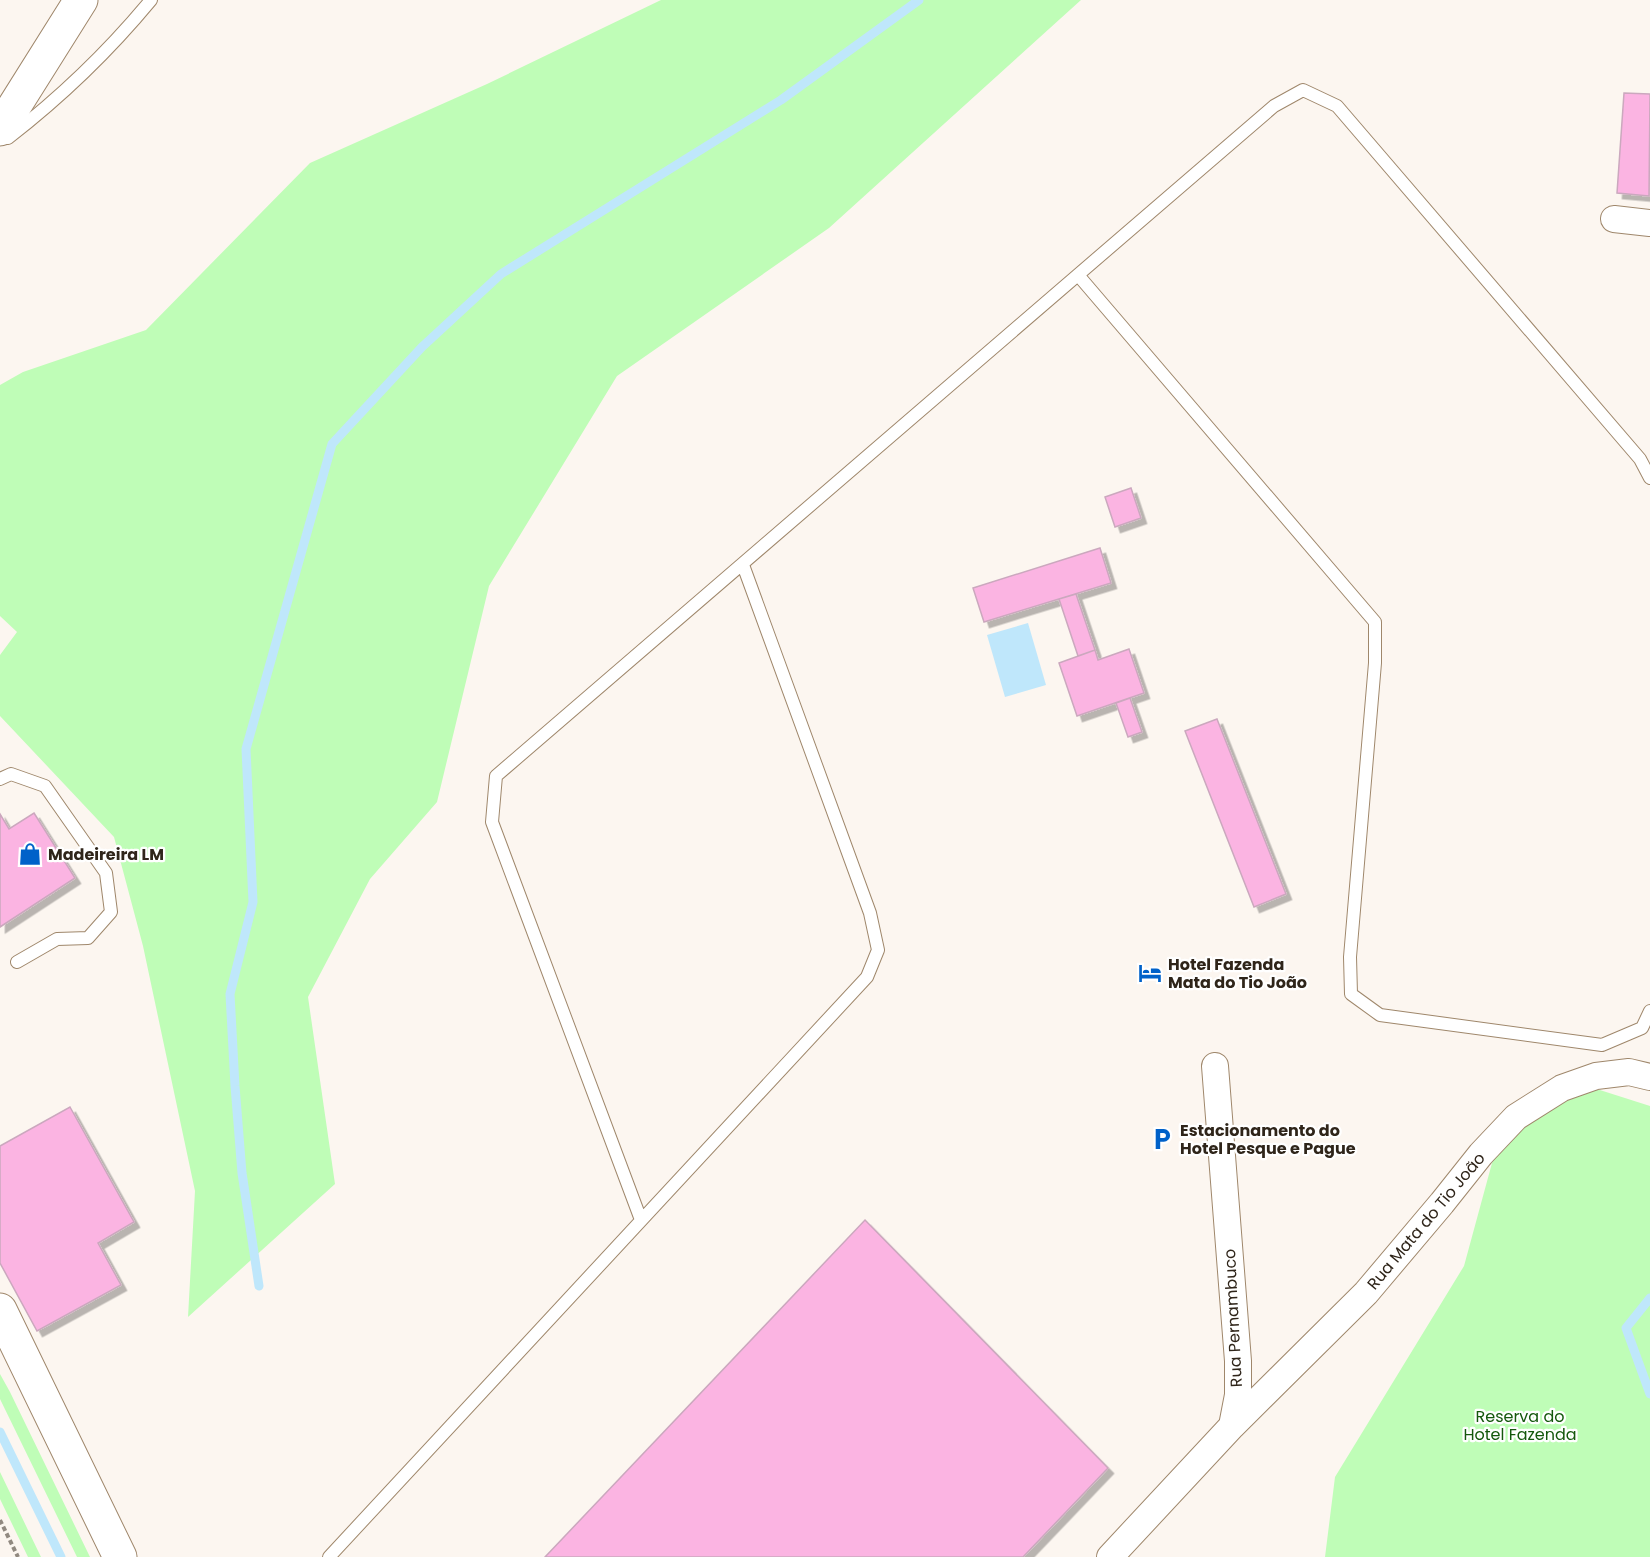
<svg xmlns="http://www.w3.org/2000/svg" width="1650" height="1557" font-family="Poppins,sans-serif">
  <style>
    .green { fill: #bffdb7 }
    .water { fill: #bfe7fb }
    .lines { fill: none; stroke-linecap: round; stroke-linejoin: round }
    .stream { stroke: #bfe7fb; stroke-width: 9 }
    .building { fill: #fbb4e2; stroke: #cba8be; stroke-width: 1.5; filter: url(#shadow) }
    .lane-casing { stroke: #9f876b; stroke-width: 14 }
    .street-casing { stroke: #9f876b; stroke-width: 28 }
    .secondary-casing { stroke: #9f876b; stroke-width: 35 }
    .path { stroke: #918980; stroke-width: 4; stroke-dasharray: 4.5 3; stroke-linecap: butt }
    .lane { stroke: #fff; stroke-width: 12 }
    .street { stroke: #fff; stroke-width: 26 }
    .secondary { stroke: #fff; stroke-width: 33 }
    .labels { text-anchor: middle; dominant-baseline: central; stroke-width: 4.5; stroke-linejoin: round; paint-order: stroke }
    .poi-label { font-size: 16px; font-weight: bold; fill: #2f251a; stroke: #fff; text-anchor: start }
    .street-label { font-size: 16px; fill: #2f251a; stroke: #fff }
    .park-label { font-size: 16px; fill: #14580c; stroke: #fff }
  </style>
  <defs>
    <filter id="shadow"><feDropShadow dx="5.5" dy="5.5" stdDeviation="0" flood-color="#0004"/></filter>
  </defs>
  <rect width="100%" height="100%" fill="#fcf6f0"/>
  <path class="green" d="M661 0H1081L829 228 617 376 489 586 437 802 370 879 308 997 335 1184 188 1317 195 1191 143 946 114 837 0 716V655L17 632 0 616V385L23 372 146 330 310 163 487 84Z
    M1581 1084 1650 1106V1557H1325L1335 1477 1464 1266 1498 1141Z
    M0 1374 10 1392 90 1557H77L0 1399Z
    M0 1472 41 1557H28L0 1499Z"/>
  <path class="water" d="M1028 623 1046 685 1005 697 987 635Z"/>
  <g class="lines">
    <path class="stream" d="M259 1286 242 1173 235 1086 230 994 253 902 246 749 332 444 422 347 501 274 781 100 919 0
      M1650 1298 1626 1328 1650 1394
      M0 1432 61 1557"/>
  </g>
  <path class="building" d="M1624 93 1650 94 1649 196 1617 193Z
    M1131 488 1141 518 1115 527 1105 497Z
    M1100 548 1111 583 984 622 973 588Z
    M1076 594 1095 650 1078 656 1059 599Z
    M1129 649 1144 693 1077 716 1059 663 1095 650 1098 660Z
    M1130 698 1142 732 1128 737 1116 703Z
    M1217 719 1286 894 1254 907 1185 731Z
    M34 813 75 878 0 927V814L9 829Z
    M70 1107 134 1222 98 1243 121 1285 37 1331 0 1263V1146Z
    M865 1220 1108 1468 1023 1557H545Z"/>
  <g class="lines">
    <g class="lane-casing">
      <path id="lane" d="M8 138C61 97 108 52 151 0
        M1078 275 1375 622V663L1350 957 1351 994 1380 1015 1602 1045 1642 1028 1650 1011
        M0 779 11 774 45 786 106 873 111 912 88 938 57 939 17 962
        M641 1220 492 822 496 776 1274 106 1303 90 1337 106 1640 459 1650 478
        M329 1557 867 977 878 950 870 913 743 565"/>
    </g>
    <g class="street-casing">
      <path id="street" d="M1614 219 1650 223
        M1232 1426 1366 1293 1442 1203 1481 1154 1516 1117 1562 1088 1596 1076 1629 1072 1650 1077
        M1110 1557 1232 1426 1238 1395V1361L1215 1066"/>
    </g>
    <g class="secondary-casing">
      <path id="secondary" d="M0 129 81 0
        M0 1310 120 1557"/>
    </g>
    <path class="path" d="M0 1520 18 1557"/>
    <use href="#lane" class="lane"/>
    <use href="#street" class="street"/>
    <use href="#secondary" class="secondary"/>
  </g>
  <defs>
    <g id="shop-bare" transform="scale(1.8)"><path d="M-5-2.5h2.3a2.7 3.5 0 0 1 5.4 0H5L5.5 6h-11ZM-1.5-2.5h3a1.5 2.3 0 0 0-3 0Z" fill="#0061c9" stroke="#fff" stroke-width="2.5" paint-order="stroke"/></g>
    <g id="hotel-bare" transform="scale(1.8)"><path d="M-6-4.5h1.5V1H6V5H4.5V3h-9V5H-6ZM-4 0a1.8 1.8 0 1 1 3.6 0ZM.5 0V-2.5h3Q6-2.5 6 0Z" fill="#0061c9" stroke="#fff" stroke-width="2.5" paint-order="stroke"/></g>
    <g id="parking-bare" transform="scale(1.8)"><path d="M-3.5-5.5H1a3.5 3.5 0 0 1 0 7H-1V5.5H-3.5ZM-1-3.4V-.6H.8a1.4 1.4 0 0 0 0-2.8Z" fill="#0061c9" stroke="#fff" stroke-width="2.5" paint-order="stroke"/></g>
  </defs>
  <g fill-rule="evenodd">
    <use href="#shop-bare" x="30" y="854"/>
    <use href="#hotel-bare" x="1150" y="973"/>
    <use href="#parking-bare" x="1162" y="1139"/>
  </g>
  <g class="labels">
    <g class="poi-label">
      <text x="48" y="854">Madeireira LM</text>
      <text x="1168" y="964">Hotel Fazenda<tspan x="1168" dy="18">Mata do Tio João</tspan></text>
      <text x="1180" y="1130">Estacionamento do<tspan x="1180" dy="18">Hotel Pesque e Pague</tspan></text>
    </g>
    <g class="street-label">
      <text transform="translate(1426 1221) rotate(-50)">Rua Mata do Tio João</text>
      <text transform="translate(1233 1318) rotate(-93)">Rua Pernambuco</text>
    </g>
    <g class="park-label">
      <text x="1520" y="1416">Reserva do<tspan x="1520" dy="18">Hotel Fazenda</tspan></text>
    </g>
  </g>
</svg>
